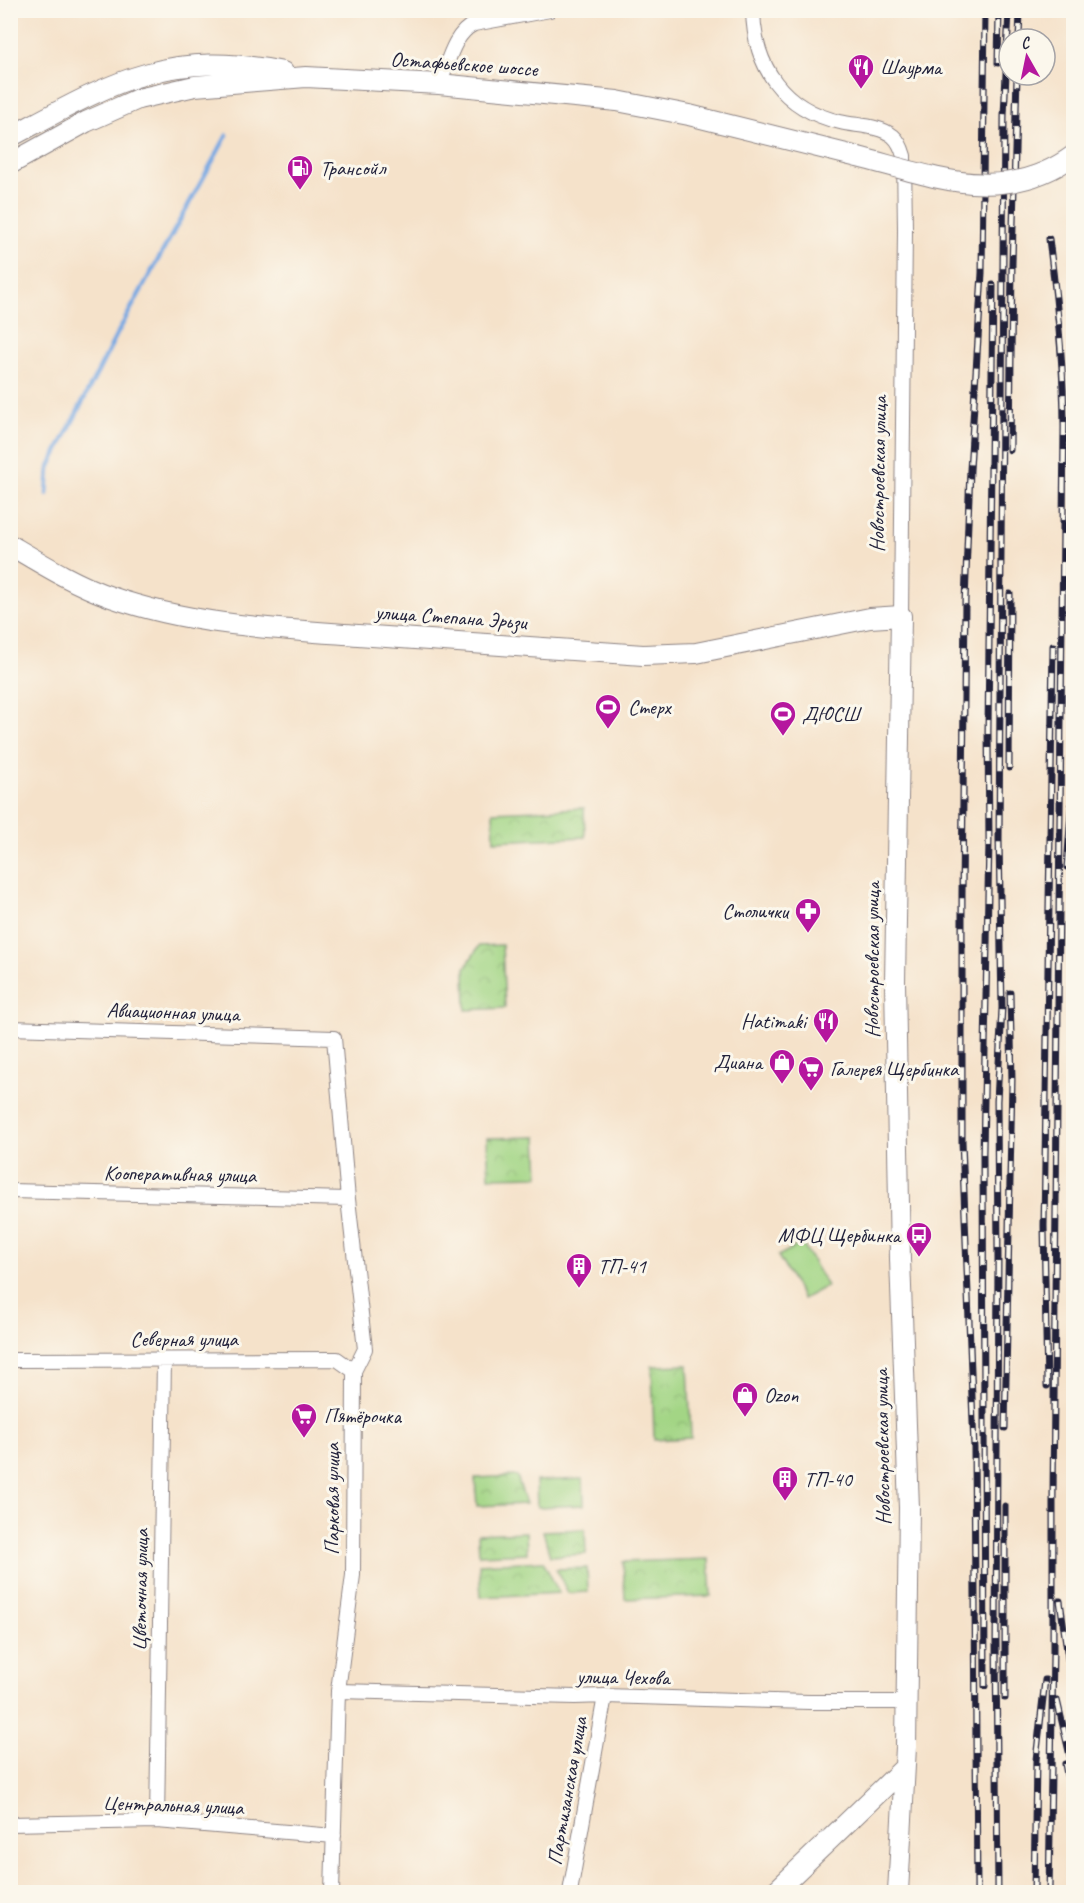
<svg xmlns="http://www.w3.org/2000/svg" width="1084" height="1903" font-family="Caveat,sans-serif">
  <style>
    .park { fill: url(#park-crowns); stroke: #627c60; stroke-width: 1.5 }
    .pitch { fill: #a3d585; stroke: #627c60; stroke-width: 1.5 }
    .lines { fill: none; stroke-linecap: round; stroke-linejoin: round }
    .stream { stroke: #77a8e2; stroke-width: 4.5 }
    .street-casing { stroke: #8c8282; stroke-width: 16 }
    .secondary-casing { stroke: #8c8282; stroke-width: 22 }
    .street { stroke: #fff; stroke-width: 14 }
    .secondary { stroke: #fff; stroke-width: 20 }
    .rail-casing { stroke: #22223b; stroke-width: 7 }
    .rail { stroke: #fbf7ec; stroke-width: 4.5; stroke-dasharray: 14; stroke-linecap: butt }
    .secondary-bridge-casing { stroke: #8c8282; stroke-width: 22; stroke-linecap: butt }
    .secondary-bridge { stroke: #fff; stroke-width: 20 }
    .labels { text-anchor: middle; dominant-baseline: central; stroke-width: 6; stroke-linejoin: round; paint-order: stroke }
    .street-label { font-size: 21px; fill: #22223b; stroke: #fbf7ec }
    .poi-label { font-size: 21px; fill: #22223b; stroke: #fbf7ec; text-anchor: start }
  </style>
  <defs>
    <pattern id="park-crowns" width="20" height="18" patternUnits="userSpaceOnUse" patternTransform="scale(1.5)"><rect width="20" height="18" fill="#a3d585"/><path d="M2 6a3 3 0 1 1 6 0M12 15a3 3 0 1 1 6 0" fill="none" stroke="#8cb774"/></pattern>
  </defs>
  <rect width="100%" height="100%" fill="#fbf7ec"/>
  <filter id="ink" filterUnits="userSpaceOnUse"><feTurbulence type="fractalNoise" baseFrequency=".0167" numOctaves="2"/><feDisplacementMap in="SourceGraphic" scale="12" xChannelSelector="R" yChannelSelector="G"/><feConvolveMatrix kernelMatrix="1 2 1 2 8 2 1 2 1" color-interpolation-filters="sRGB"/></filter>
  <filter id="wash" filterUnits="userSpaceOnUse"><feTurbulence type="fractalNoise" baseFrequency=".008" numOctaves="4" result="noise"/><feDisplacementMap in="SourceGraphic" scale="24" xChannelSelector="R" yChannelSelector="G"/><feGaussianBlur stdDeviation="1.35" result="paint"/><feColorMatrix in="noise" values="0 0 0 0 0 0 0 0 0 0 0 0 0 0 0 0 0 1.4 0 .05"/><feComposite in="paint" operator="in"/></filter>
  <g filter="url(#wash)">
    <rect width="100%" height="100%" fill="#f5e2ca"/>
    <path class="park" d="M584 808 585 837 494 841 493 812Z
      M502 945 505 1008 466 1010 465 968 479 946Z
      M537 1137 539 1176 489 1177 487 1138Z
      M688 1365 691 1438 654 1440 652 1366Z
      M517 1476 526 1504 477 1506 475 1478Z
      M585 1529 586 1554 550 1556 543 1531Z
      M526 1532 527 1553 479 1555 478 1534Z
      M709 1559 711 1596 625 1599 623 1562Z
      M543 1561 559 1593 481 1597 479 1564Z
      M587 1568 588 1592 568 1593 556 1569Z"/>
    <path class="pitch" d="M802 1243 827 1286 803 1299 778 1256Z
      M583 1479 584 1505 537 1507 536 1481Z"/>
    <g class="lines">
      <path class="stream" d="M47 494 49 468 117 334 227 135"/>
    </g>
  </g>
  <g filter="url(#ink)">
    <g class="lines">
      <g class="street-casing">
        <path id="street" d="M753 10C754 67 783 109 840 122 856 126 879 125 893 136 899 141 902 149 904 156L905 230 901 616
          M439 84C448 64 453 34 474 24L550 10
          M10 1028 334 1038 348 1199 365 1349 354 1371 353 1575 338 1691 332 1892
          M10 1191 348 1199
          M10 1360 337 1359 354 1371
          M338 1691 575 1697 605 1696 809 1702H907
          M157 1821 164 1360
          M10 1824 157 1821 334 1836
          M570 1892 605 1696"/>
      </g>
      <g class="secondary-casing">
        <path id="secondary" d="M10 137C110 84 166 48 283 72
          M10 164 86 122 138 99 195 86 306 77 439 84 617 101 689 115 858 157
          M10 545C42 564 76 585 111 597 190 625 275 629 358 635 453 642 548 648 643 655L696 653 870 618 901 616 895 982 900 1259 909 1508 906 1747 898 1892
          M775 1892 904 1768"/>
      </g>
      <use href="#street" class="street"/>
      <use href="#secondary" class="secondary"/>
      <g class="rail-casing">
        <path id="rail" d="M1019 39 1020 10
          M998 63 999 10
          M1071 373 1074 397
          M1010 450 1012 263 1017 75
          M1009 768 1010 594
          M1067 867 1074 773
          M1047 1386 1044 1226 1053 646
          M1005 1428 1012 1080 1010 993
          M1060 1601 1074 1700
          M985 1686 983 1153 989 841 988 731 993 285
          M1005 1698V1506
          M1057 1700 1074 1773
          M1065 1764 1074 1810
          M977 1892 974 1448 962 1141V895L965 601 970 470 982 273 985 10
          M998 1892 996 1642 998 1261 997 1101 1002 1008 999 840 1004 116 1009 10
          M1034 1892 1036 1760 1045 1680
          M1049 1892 1053 1652V1495L1064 427C1064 364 1057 301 1049 239"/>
      </g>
      <use href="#rail" class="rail"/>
      <g class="secondary-bridge-casing">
        <path id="secondary-bridge" d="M858 157C933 176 1004 207 1074 155"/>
      </g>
      <use href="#secondary-bridge" class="secondary-bridge"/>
    </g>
  </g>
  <defs>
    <g id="restaurant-pin" transform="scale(1.35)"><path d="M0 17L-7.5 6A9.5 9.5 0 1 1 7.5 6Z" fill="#b5179e" stroke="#fbf7ec"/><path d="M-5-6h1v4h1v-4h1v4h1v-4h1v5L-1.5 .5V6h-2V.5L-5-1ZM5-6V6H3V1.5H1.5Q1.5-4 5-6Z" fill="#fff"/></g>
    <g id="fuel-pin" transform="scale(1.35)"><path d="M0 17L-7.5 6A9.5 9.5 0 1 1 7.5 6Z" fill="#b5179e" stroke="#fbf7ec"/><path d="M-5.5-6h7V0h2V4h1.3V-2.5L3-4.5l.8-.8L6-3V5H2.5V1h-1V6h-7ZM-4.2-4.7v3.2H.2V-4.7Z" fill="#fff"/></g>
    <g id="stadium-pin" transform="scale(1.35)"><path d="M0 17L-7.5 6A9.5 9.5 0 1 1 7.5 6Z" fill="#b5179e" stroke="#fbf7ec"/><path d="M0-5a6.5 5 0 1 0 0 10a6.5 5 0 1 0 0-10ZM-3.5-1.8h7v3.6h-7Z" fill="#fff"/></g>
    <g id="pharmacy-pin" transform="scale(1.35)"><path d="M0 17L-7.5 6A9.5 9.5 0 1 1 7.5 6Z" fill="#b5179e" stroke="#fbf7ec"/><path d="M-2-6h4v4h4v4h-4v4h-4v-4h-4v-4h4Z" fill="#fff"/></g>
    <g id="shop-pin" transform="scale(1.35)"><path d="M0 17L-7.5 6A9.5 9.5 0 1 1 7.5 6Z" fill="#b5179e" stroke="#fbf7ec"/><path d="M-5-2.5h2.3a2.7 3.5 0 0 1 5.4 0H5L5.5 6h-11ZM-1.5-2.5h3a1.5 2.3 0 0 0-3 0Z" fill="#fff"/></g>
    <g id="supermarket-pin" transform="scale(1.35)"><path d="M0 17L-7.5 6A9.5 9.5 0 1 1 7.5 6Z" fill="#b5179e" stroke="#fbf7ec"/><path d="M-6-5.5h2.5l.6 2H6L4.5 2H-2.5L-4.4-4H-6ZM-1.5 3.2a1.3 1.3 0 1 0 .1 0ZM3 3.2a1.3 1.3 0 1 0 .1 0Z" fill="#fff"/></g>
    <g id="bus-pin" transform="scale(1.35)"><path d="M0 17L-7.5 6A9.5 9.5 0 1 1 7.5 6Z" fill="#b5179e" stroke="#fbf7ec"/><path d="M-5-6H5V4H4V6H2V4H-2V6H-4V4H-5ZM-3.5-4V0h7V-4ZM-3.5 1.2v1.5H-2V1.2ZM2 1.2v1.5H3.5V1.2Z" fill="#fff"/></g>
    <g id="building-pin" transform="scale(1.35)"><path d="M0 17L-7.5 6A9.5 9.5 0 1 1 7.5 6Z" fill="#b5179e" stroke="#fbf7ec"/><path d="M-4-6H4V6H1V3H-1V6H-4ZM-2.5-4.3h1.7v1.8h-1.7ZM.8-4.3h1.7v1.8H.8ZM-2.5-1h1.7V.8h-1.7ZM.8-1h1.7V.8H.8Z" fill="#fff"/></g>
  </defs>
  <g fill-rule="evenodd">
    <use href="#restaurant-pin" x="861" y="67"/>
    <use href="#fuel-pin" x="300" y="168"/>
    <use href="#stadium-pin" x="608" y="707"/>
    <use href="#stadium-pin" x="783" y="714"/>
    <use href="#pharmacy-pin" x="808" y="911"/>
    <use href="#restaurant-pin" x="826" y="1021"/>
    <use href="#shop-pin" x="782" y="1062"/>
    <use href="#supermarket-pin" x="811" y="1069"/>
    <use href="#bus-pin" x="919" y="1235"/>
    <use href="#building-pin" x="579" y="1266"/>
    <use href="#shop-pin" x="745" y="1395"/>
    <use href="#supermarket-pin" x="304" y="1416"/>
    <use href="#building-pin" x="785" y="1479"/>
  </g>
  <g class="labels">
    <g class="street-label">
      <text transform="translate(464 64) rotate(4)">Остафьевское шоссе</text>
      <text transform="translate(878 474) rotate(-89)">Новостроевская улица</text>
      <text transform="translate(451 617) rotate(4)">улица Степана Эрьзи</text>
      <text transform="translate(872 960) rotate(-90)">Новостроевская улица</text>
      <text transform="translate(173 1012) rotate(2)">Авиационная улица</text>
      <text transform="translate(180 1174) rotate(1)">Кооперативная улица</text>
      <text x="184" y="1339">Северная улица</text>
      <text transform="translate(882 1447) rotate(-91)">Новостроевская улица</text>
      <text transform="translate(332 1499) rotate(-90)">Парковая улица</text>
      <text transform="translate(140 1590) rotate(-89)">Цветочная улица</text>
      <text transform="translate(623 1677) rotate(1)">улица Чехова</text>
      <text transform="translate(567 1791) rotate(-80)">Партизанская улица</text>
      <text transform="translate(173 1805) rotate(2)">Центральная улица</text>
    </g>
    <g class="poi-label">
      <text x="880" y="67">Шаурма</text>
      <text x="320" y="168">Трансойл</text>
      <text x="628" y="707">Стерх</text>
      <text x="802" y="714">ДЮСШ</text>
      <text x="788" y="911" text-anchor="end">Столички</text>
      <text x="806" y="1021" text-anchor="end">Hatimaki</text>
      <text x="762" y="1062" text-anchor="end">Диана</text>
      <text x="830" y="1069">Галерея Щербинка</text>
      <text x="900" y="1235" text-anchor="end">МФЦ Щербинка</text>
      <text x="598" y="1266">ТП-41</text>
      <text x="764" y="1395">Ozon</text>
      <text x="324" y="1416">Пятёрочка</text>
      <text x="804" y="1479">ТП-40</text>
    </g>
  </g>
  <rect width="1084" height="1903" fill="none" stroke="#fbf7ec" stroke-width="36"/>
  <g transform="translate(1027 57) rotate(351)"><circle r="28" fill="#fbf7ec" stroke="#a4a2a5" stroke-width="1.5"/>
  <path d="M0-4.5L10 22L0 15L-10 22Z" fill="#b5179e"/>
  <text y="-9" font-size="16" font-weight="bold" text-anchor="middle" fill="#22223b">С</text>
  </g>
</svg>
